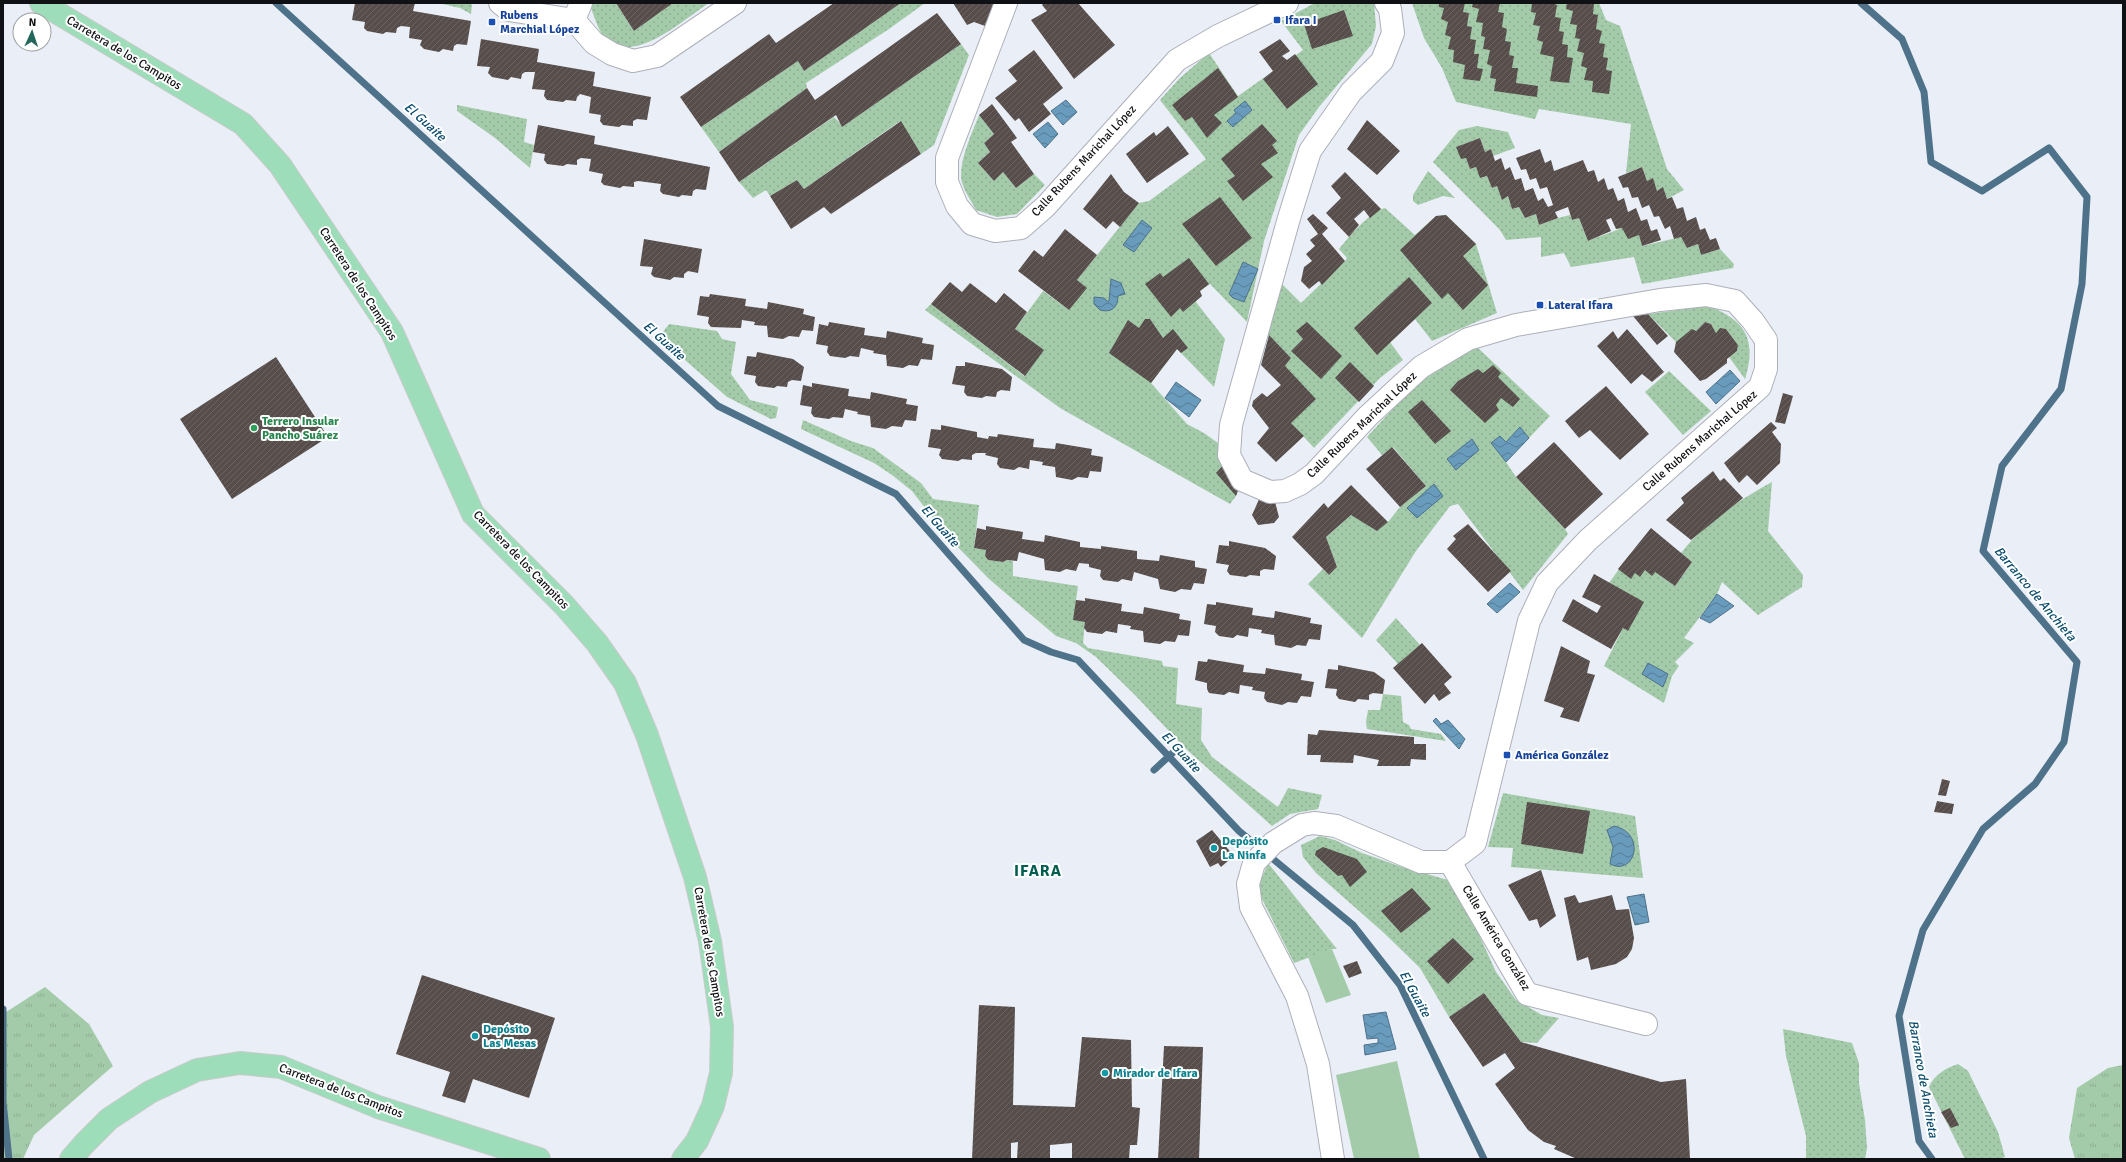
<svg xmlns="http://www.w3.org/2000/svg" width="2126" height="1162" font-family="Signika,sans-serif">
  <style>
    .grass { fill: url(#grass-tufts) }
    .garden { fill: url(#garden-dots) }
    .pitch { fill: #a4cba9 }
    .water { fill: url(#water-waves); stroke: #4e728a }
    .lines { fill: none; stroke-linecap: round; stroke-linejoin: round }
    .stream { stroke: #4e728a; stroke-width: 7 }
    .building { fill: url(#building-hatch) }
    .minor-casing { stroke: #adb0b9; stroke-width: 24 }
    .major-casing { stroke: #cacbcb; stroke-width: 24 }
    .minor { stroke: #fff; stroke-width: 22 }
    .major { stroke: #9dddb9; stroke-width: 22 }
    .transit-dot { fill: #1a4fb4; stroke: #fff; stroke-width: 1.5 }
    .leisure-dot { fill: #2e9e5b; stroke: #fff; stroke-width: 1.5 }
    .culture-dot { fill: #0f9aa8; stroke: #fff; stroke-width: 1.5 }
    .labels { text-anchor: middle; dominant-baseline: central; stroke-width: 4; stroke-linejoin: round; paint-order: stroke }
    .transit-label { font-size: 12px; font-weight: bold; fill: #164399; stroke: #fff; text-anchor: start }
    .street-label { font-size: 12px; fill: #101114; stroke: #fff }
    .leisure-label { font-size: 12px; font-weight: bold; fill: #27864d; stroke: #fff; text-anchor: start }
    .culture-label { font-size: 12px; font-weight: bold; fill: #0d838f; stroke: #fff; text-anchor: start }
    .water-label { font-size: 13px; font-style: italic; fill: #0a4c6d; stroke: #fff }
    .district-label { font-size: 16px; font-weight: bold; letter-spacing: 1px; fill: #005e50; stroke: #fff }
  </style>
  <defs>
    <pattern id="grass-tufts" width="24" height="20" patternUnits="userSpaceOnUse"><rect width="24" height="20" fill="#a4cba9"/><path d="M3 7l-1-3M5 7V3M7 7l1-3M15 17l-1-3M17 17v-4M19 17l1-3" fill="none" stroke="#8cad91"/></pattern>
    <pattern id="garden-dots" width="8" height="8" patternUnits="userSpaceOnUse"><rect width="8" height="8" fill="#a4cba9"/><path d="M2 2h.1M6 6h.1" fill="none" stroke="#8cad91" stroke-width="1.8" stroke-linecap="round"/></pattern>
    <pattern id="water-waves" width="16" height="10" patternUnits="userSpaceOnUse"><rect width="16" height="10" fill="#689bbc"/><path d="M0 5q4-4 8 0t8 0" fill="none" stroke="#547d98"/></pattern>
    <pattern id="building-hatch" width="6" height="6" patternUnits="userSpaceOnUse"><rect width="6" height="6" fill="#574e4b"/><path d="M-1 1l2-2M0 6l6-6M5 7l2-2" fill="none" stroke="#6a6361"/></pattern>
  </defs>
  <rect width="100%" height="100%" fill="#eaeef7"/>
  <path class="grass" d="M45 987 89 1024 113 1066 34 1135 23 1159H3V1014Z
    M2123 1065V1159H2075L2069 1138 2077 1088 2108 1068Z"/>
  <path class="garden" d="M438 3H470L472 5 471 14 460 8Z
    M593 3H616L634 31 673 3H709C684 19 634 66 606 39 598 31 595 18 591 8Z
    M901 3H925L889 29 806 83 807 88 719 152 701 127 798 61 804 71Z
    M1315 3H1374L1376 26 1372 44 1319 107 1299 135 1264 241 1247 322 1210 284 1200 291 1196 302 1225 339 1214 387 1177 349 1151 383 1187 424 1204 433 1218 443 1226 462 1240 485 1236 496 1230 504 1060 408 925 310 931 304 1024 376 1015 329 1043 291 1069 310 1086 288 1077 280 1139 203 1149 201 1206 159 1160 100 1180 78 1209 53 1238 96 1303 50 1281 21Z
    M1412 3H1599L1606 20 1620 26 1667 169 1684 190 1667 199 1663 188 1657 191 1653 179 1647 181 1642 167 1626 173 1631 124 1539 109 1535 119 1456 102 1442 68 1424 38Z
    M961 44 969 55 934 145 921 154 900 121 804 189 797 180 770 196 766 190 753 198 739 182 834 117 843 126Z
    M457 105 527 119 524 142 534 145 530 168 495 138 457 111Z
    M979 115 994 134 984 143 990 152 978 163 994 181 1003 172 1016 188 1034 174 1045 185 1017 214 997 217 976 210C971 200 961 187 961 176 961 155 972 134 979 115Z
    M1477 126 1508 132 1515 148 1493 156 1491 149 1485 152 1480 138 1456 147 1466 158 1470 169 1476 167 1481 178 1487 176 1492 188 1497 186 1502 199 1508 196 1512 209 1519 207 1525 218 1536 214 1539 225 1558 218 1570 215 1572 220 1579 218 1588 241 1622 228 1639 235 1642 246 1681 237 1687 248 1698 244 1701 255 1720 249 1734 264 1733 268 1642 284 1634 257 1571 267 1564 253 1541 257V237L1506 240 1500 230 1433 162 1459 130Z
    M1428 171 1455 198 1443 196 1418 205 1413 201V195Z
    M1385 208 1415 235 1436 216 1446 215 1476 244 1497 313 1432 341 1415 319 1390 342 1403 360 1380 378 1314 448 1291 423 1285 366 1291 358 1266 333 1282 284 1301 303 1345 261 1347 258 1339 249C1349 237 1370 211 1385 208Z
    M1708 306C1746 320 1757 340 1745 379L1729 357 1737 351 1738 345 1726 329 1716 333 1711 324 1705 322 1696 331 1676 342 1648 314Z
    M669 324 717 331 722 339 736 342 731 374 750 400 778 407 776 418 771 419 727 397 659 337Z
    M1477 347 1550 416 1506 462 1516 477 1565 529 1568 534 1523 590 1458 504 1450 506 1416 551 1362 638 1308 584 1323 569 1329 575 1337 567 1326 537 1351 515 1388 522 1400 507 1426 486 1393 447 1382 455 1367 437 1411 389 1443 366Z
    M1669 371 1711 411 1683 435 1645 392Z
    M803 420 851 441 873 448 921 483 933 499 979 505 974 548 986 550 985 556 988 560 1003 562 1007 560 1013 561V576L1078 586 1076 600 1085 622 1083 643 1088 648 1162 661 1163 666 1178 668 1176 704 1202 708 1201 740 1212 757 1278 807 1288 788 1322 795 1318 809 1290 814 1272 826 1185 748 1134 694 1096 657 1076 643 1056 636 989 579 945 534 912 491 892 475 874 463 801 429Z
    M1772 482 1768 531 1803 575 1802 587 1758 615 1722 582 1717 594 1684 638 1694 643 1675 662 1679 666 1672 676 1664 703 1604 666 1623 628 1628 631 1609 583 1630 554 1675 586 1692 562 1681 553C1704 523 1739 500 1772 482Z
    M1396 618 1420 645 1398 664 1376 640Z
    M1383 694 1401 696 1403 722 1409 725 1411 729 1441 734 1446 741 1367 729 1366 722 1368 710H1380Z
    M1503 793 1635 816 1643 878 1511 867 1513 848 1488 847Z
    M1320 836 1335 840 1362 853 1402 867 1448 880 1466 906 1496 972 1516 1000 1542 1015 1559 1018 1537 1043 1521 1042 1484 993 1449 1017 1420 968 1384 933 1316 873 1303 857 1301 845Z
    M1268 863 1337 949H1332L1294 963 1262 899 1259 885Z
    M1783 1029 1852 1043 1859 1063V1083L1865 1120 1867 1148 1865 1159H1806V1136L1786 1056Z
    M1958 1064 1968 1071 1998 1132 2005 1157 1999 1159H1965L1929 1087C1934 1075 1946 1068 1958 1064Z"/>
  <path class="pitch" d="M1332 949 1351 995 1326 1003 1308 957Z
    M1397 1061 1420 1159H1354L1336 1075Z"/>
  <path class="water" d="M1066 100 1077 112 1063 125 1051 111Z
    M1245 101 1252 110 1233 127 1227 121 1236 113 1234 110Z
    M1048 122 1058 134 1045 148 1033 134Z
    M1142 220 1152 228 1134 252 1123 245Z
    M1243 262 1258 269 1244 302 1233 298 1229 294Z
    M1111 279 1121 283 1125 294 1118 296C1118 308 1111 313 1100 310L1094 304V297L1104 298 1107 301H1109Z
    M1730 370 1740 381 1716 404 1706 392Z
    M1176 382 1201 400 1189 417 1165 398Z
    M1520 427 1529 438 1506 462 1491 443 1500 436 1506 442Z
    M1472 439 1479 450 1456 470 1447 459Z
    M1434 484 1443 496 1417 518 1407 508Z
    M1510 583 1520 592 1497 613 1487 604Z
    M1717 594 1734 606 1710 623 1700 618Z
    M1648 663 1668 674 1663 687 1642 674Z
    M1436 718 1441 724 1448 720 1465 739 1459 749 1433 721Z
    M1614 826C1647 833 1635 877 1610 864L1613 847 1607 830Z
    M1644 894 1649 922 1635 925 1627 897Z
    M1386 1012 1396 1049 1365 1055 1364 1045 1378 1043V1038L1367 1039 1363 1015Z"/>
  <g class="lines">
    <path class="stream" d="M276 3 718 406 896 494 1024 640 1051 652 1078 660 1239 831 1353 925 1400 985 1484 1159
      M1861 3 1902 39 1924 92 1931 162 1982 191 2049 148 2087 197 2082 284 2061 389 2002 466 1983 551 2077 662 2064 742 2035 784 1983 829 1923 930 1899 1016 1919 1141 1932 1159
      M1154 770 1179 747
      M3 1009V1102L9 1159"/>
  </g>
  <path class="building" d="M355 3H415L413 11 471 21 467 45 457 44 454 46 453 51 443 49 439 52 424 49 420 45 422 40 409 38 410 27 401 26 397 28 396 33 386 32 383 34 367 31 364 28 365 22 352 20Z
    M616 3H673L634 31Z
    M834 3H901L804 71 798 61 701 127 680 97 769 34 776 43Z
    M953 3H994L985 26 974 22 967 25Z
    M1044 3H1078L1115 45 1074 79 1031 20 1047 11 1042 5Z
    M1439 3H1465L1463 12 1469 13 1467 26 1472 27 1470 39 1476 40 1474 54H1479L1477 68 1483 69 1480 81 1463 79 1465 65 1453 62 1454 50 1448 49 1451 37 1445 35 1448 22 1441 19 1444 8 1439 7Z
    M1473 3H1500L1498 12 1504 13 1502 27 1507 29 1505 41 1511 42 1509 55 1514 56 1512 68H1518L1516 83 1538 86 1537 97 1494 91 1496 79 1490 78 1492 66 1487 64 1490 50 1483 49 1485 37 1481 36 1483 23 1476 22 1479 9 1472 7Z
    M1532 3H1552L1557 5 1555 17 1561 18 1559 31 1564 32 1562 44 1568 45 1567 57 1573 58 1569 83 1550 81 1554 57 1540 54 1543 42 1537 40 1540 26 1533 25 1536 13 1531 12Z
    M1567 3H1594L1593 14 1598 15 1596 29 1602 31 1599 43 1605 44 1603 57 1608 58 1606 70 1612 71 1609 94 1592 92 1593 81 1584 80 1587 68 1581 66 1584 53 1577 51 1580 39 1575 38 1577 25 1570 24 1573 11 1566 9Z
    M1344 10 1353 36 1312 49 1304 24Z
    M937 13 961 44 842 127 836 115 739 182 719 152 807 88 815 100Z
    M481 39 539 49 537 62 595 72 593 86 651 97 647 120 637 119 633 121V126L622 125 619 127 603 125 600 121 601 115 589 113 591 97 580 94 577 97 576 101 566 100 563 102 547 100 544 96 545 90 532 89 535 72H525L522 74 521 79 511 77 508 80 492 77 488 73 490 67 477 66Z
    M1280 39 1290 51 1282 56 1287 60 1295 54 1318 84 1287 109 1263 79 1273 71 1259 52Z
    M1034 50 1063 88 1043 104 1051 114 1029 132 1019 118 1015 121 995 98 1017 81 1008 70Z
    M1218 68 1238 97 1214 115 1222 123 1207 138 1192 117 1185 121 1172 105Z
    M992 104 1017 138 1011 142 1034 174 1016 188 1003 172 994 181 978 163 990 152 984 143 994 134 979 115Z
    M1367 120 1400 151 1377 175 1347 149Z
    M901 121 921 154 831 214 824 207 791 229 770 196 797 180 804 189Z
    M1262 124 1277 141 1272 145 1278 153 1261 164 1273 177 1243 201 1227 181 1235 176 1221 159Z
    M538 125 595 136 594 144 710 167 706 190 696 189 693 191 692 196 682 195 679 197 663 194 660 191 661 184 638 181 634 182V187L623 186 620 188 604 185 601 182 603 174 589 171 591 159 581 158 577 160V165L567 164 563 166 547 164 544 160 545 154 533 152Z
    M1168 126 1189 154 1147 183 1126 154 1154 132 1156 136Z
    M1480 138 1485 152 1491 149 1495 161 1501 158 1505 170 1510 167 1515 180 1521 178 1525 191 1533 188 1538 201 1543 198 1548 207 1553 205 1547 187 1540 189 1536 178 1530 180 1526 169 1521 170 1516 158 1540 149 1545 163 1551 160 1554 171 1583 160 1588 172 1594 170 1598 182 1604 178 1608 190 1613 188 1618 201 1624 198 1628 212 1636 208 1641 221 1647 219 1651 231 1657 229 1661 240 1642 246 1639 235 1628 239 1622 228 1616 229 1611 218 1606 220 1611 231 1588 241 1579 218 1572 220 1568 207 1555 212 1558 218 1539 225 1536 214 1525 218 1519 207 1512 209 1508 196 1502 200 1497 186 1492 188 1487 176 1480 178 1476 167 1470 169 1466 158 1461 159 1456 147Z
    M1642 167 1647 181 1653 178 1657 191 1663 187 1667 199 1672 197 1677 209 1683 207 1687 221 1696 217 1700 230 1705 228 1710 240 1716 238 1720 249 1701 255 1698 244 1687 248 1681 237 1674 239 1670 226 1665 229 1659 216 1654 217 1649 205 1642 208 1638 197 1632 198 1628 187 1623 188 1618 177Z
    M1345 172 1381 209 1370 218 1364 210 1354 219 1359 225 1349 237 1326 213 1341 198 1331 186Z
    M1111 174 1124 192 1139 203 1120 227 1113 221 1106 229 1083 209Z
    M1220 197 1252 238 1216 266 1182 224Z
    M1313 214 1328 228 1322 234 1345 261 1322 285 1319 281 1309 289 1301 281 1304 267 1312 261 1306 254 1315 246 1310 240 1318 234 1307 219Z
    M1446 215 1476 244 1463 256 1488 285 1463 310 1448 293 1442 299 1400 250 1436 216Z
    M1065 229 1097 255 1077 280 1087 288 1069 310 1018 271 1034 250 1043 257Z
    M644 239 702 249 698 273 688 271 684 274V278L674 277 670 280 654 277 651 274 653 267 640 266Z
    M1189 258 1209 284 1200 291 1202 296 1183 312 1180 308 1171 317 1145 284 1160 273 1163 277Z
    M1409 277 1432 303 1377 355 1354 328Z
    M950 282 962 292 970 283 996 303 1004 293 1027 312 1015 329 1044 350 1025 376 931 304Z
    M710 294 746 299 745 306 767 309 768 302 804 309 803 314 815 317 813 331 802 330 799 337 789 336 783 339 768 337 767 326 754 325 755 322 742 320 741 328 711 327 708 323 709 317 697 315 700 296 709 297Z
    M1648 314 1668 336 1657 345 1633 316Z
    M1145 319H1150L1163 338 1173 329 1188 348 1181 353 1177 349 1151 383 1109 353 1128 320 1139 328Z
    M829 322 865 328 864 335 886 338 887 331 923 338 922 343 934 345 932 360 921 359 918 366 909 365 903 368 887 366 886 355 873 353 874 351 861 348 859 357 850 356 845 358 830 356 827 352 828 346 816 344 819 324 828 326Z
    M1307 322 1342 356 1321 379 1291 351 1303 339 1296 331Z
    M1705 322 1711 324 1716 333 1720 328 1726 329 1738 345 1737 351 1727 359V363L1706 379 1700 381 1674 352 1676 342 1692 329 1696 331Z
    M1627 329 1664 372 1652 382 1642 374 1631 384 1597 346 1613 331 1618 339Z
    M1269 335 1291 358 1285 366 1316 399 1291 423 1304 436 1276 462 1257 443 1269 428 1252 406 1253 401 1262 393 1267 397 1281 385 1261 365Z
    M757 352 793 359 804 367 801 381 792 380 788 382 787 387 777 386 774 388 758 386 755 382 756 376 744 374 747 356 756 357Z
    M276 357 328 437 232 499 180 419Z
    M965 362 1002 369 1012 377 1010 391 1001 390 997 392 996 397 986 396 982 398 967 396 964 392 965 386 952 384 956 366H965Z
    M1350 362 1374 386 1359 402 1335 378Z
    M1493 365 1501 373 1498 377 1520 399 1513 407 1501 398 1496 405 1499 410 1485 423 1450 390 1458 381 1478 369 1483 373Z
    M812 383 849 389 848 396 870 399 871 392 907 399 906 404 918 406 916 421 905 420 902 427 892 426 886 429 871 427 870 416 857 414 858 412 845 409 843 418 833 417 829 419 814 417 811 413 812 407 800 405 803 385 812 387Z
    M1606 386 1649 434 1620 460 1590 430 1579 438 1565 421Z
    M1783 393 1793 396 1785 424 1775 422Z
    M1422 400 1451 431 1435 444 1408 412Z
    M1771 422 1777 428 1772 432 1781 444 1780 463 1757 485 1747 475 1739 483 1724 463Z
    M941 425 977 432V437L988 439 989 436 997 437 998 434 1034 439 1033 447 1055 449 1056 443 1092 449 1091 455 1103 457 1101 472 1090 471 1088 478 1078 477 1072 480 1056 477 1055 467 1042 465 1043 462 1030 460 1029 469 1019 467 1014 470 1000 468 997 464 998 458 985 455 986 453H976L972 455V460L962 459 958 461 942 459 939 455 941 449 928 447 931 429 941 430Z
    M1554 442 1603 494 1565 529 1516 477Z
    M1392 447 1426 486 1400 507 1366 469Z
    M1226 462 1240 485 1236 496 1216 473Z
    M1713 471 1720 481 1724 478 1743 498 1691 540 1666 520 1684 503 1681 498Z
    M1351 485 1388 522 1377 531 1351 515 1326 537 1337 567 1329 575 1292 537 1324 503 1328 508Z
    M1261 495 1274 498 1279 517 1274 523 1258 525 1252 515Z
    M1468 524 1511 571 1488 592 1447 549 1456 539 1453 536Z
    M986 526 1023 532 1022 539 1044 542 1045 535 1080 542V547L1101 549V546L1137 551V559L1159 561 1160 555 1195 561V567L1207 569 1204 584 1194 583 1191 590 1181 589 1175 592 1160 589 1158 579 1134 572 1132 581 1122 579 1118 582 1103 580 1100 576 1101 570 1089 567V564L1079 563 1076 571 1066 569 1060 572 1045 570 1044 559 1019 552 1017 561 1007 560 1003 562 988 560 985 556 986 550 974 548 977 528 986 530Z
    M1651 528 1692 562 1675 586 1655 572 1652 576 1645 570 1640 577 1635 573 1631 579 1618 569Z
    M1229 541 1265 548 1276 556 1274 570 1264 569 1260 571V576L1250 575 1246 577 1230 575 1227 571 1229 565 1216 563 1219 545 1229 546Z
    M1594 574 1644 602 1628 631 1623 628 1611 649 1562 621 1573 599 1597 613 1601 606 1582 597Z
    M1085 598 1122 604 1121 611 1143 614 1144 607 1180 614 1179 619 1191 621 1189 636 1178 635 1175 642 1165 641 1160 644 1144 642 1143 631 1130 629 1131 626 1118 624 1117 633 1106 631 1102 634 1087 632 1084 628 1085 622 1073 620 1076 600 1085 601Z
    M1216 602 1253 608 1252 615 1274 618 1275 611 1311 618 1310 623 1322 625 1320 640 1309 639 1306 646 1297 645 1291 648 1275 645 1274 635 1261 633 1262 630 1249 628 1248 637 1237 635 1233 638 1219 636 1215 632 1216 626 1204 624 1207 604 1216 605Z
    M1422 643 1452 677 1444 684 1451 693 1439 701 1434 694 1425 704 1393 668Z
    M1561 646 1590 661 1587 673 1595 675 1579 722 1560 717 1564 708 1544 701Z
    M1208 659 1244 665 1243 672 1265 674 1266 668 1302 674 1301 680 1314 682 1311 697 1301 696 1297 703 1288 702 1282 705 1267 702 1264 698 1265 692 1252 690 1253 687 1240 685 1239 694 1229 692 1224 695 1209 693 1207 689V683L1195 680 1198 661 1207 662Z
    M1338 665 1374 672 1385 680 1383 694 1373 693 1369 695V700L1358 699 1355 702 1339 699 1336 695 1337 689 1325 688 1328 669 1338 670Z
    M1319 730 1414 737V744H1426V760L1411 759 1410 766H1377L1379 760 1354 755 1353 763 1320 762 1321 755H1307L1308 734 1317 735Z
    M1942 779 1950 781 1946 796 1938 795Z
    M1937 801 1954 804 1952 814 1934 812Z
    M1527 802 1590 811 1583 854 1521 844Z
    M1212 830 1234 856 1221 867 1218 863 1210 867 1196 841Z
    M1323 847 1357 859 1367 872 1350 887 1342 875 1338 876 1315 855 1316 851Z
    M1541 870 1556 916 1540 928 1537 919 1529 921 1508 885Z
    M1412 888 1431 909 1401 933 1381 911Z
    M1575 895 1579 903 1612 895 1616 910 1629 909 1634 938 1632 949 1627 957 1616 964 1591 970 1588 957 1577 961 1564 898Z
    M1453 938 1474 959 1448 984 1427 961Z
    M1357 961 1362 973 1349 978 1343 966Z
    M422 975 555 1018 529 1098 473 1079 465 1103 442 1096 450 1072 396 1054Z
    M1484 993 1521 1042 1661 1082 1686 1079 1690 1159H1577L1554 1149 1556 1146 1544 1142 1528 1130 1495 1084 1515 1068 1505 1053 1483 1067 1449 1017Z
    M979 1005 1015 1007 1013 1105 1075 1107 1082 1037 1131 1040 1132 1107 1140 1108 1137 1145H1130L1129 1159H1072V1143L1050 1145V1159H1017L1018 1142 1011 1143V1159H972Z
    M1164 1046 1203 1047 1199 1159H1158Z
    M1950 1108 1959 1125 1951 1128 1941 1112Z"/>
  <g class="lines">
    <g class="minor-casing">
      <path id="minor" d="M500 3 509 10 574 20
        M1006 3 947 158V182L957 206 972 224 995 231 1021 228 1046 206 1177 60 1218 36 1287 3
        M574 20 594 43 612 54 633 61 657 56 735 3
        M574 20 581 3
        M1450 862 1527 994 1646 1024
        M1333 1159 1318 1064 1297 996 1251 907 1248 884 1254 863 1273 843 1302 825 1314 823 1336 826 1421 862H1450L1475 843 1529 621 1547 583 1588 540 1760 387 1766 369V340L1753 321 1735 301 1706 295 1660 300 1516 325 1468 339 1421 367 1368 416 1314 474 1300 484 1285 491 1270 492 1242 480 1229 455 1231 425 1289 218 1310 151 1351 92 1382 61 1393 33 1390 9 1386 3"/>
    </g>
    <g class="major-casing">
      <path id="major" d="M41 3 243 124 280 165 392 332 473 514 564 605 597 643 625 683 647 735 695 877 710 941 722 1027 721 1073 713 1106 697 1141 683 1159
        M71 1159 84 1144 109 1119 150 1092 197 1070 240 1063 281 1067 378 1107 539 1159"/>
    </g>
    <use href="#minor" class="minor"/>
    <use href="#major" class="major"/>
  </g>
  <g class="transit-dot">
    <rect x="1273" y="16" width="8" height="8" rx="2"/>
    <rect x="488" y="18" width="8" height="8" rx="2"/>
    <rect x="1536" y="301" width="8" height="8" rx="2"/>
    <rect x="1503" y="751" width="8" height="8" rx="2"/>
  </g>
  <circle class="leisure-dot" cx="254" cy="428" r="4"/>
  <g class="culture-dot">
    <circle cx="1214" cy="848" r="4"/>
    <circle cx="475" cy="1036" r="4"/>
    <circle cx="1105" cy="1073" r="4"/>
  </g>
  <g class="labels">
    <g class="transit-label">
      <text x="500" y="15">Rubens<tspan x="500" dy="14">Marchial López</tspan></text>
      <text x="1285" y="20">Ifara I</text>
      <text x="1548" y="305">Lateral Ifara</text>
      <text x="1515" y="755">América González</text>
    </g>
    <g class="street-label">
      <text transform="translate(124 53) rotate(31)">Carretera de los Campitos</text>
      <text transform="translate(1084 161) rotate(-47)">Calle Rubens Marichal López</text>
      <text transform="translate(358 284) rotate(57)">Carretera de los Campitos</text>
      <text transform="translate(1362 425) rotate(-44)">Calle Rubens Marichal López</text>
      <text transform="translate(1700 441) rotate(-41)">Calle Rubens Marichal López</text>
      <text transform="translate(521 560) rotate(46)">Carretera de los Campitos</text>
      <text transform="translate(1496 938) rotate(59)">Calle América González</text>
      <text transform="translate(709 952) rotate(80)">Carretera de los Campitos</text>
      <text transform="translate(341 1091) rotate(21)">Carretera de los Campitos</text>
    </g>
    <g class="leisure-label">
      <text x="262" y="421">Terrero Insular<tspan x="262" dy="14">Pancho Suárez</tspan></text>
    </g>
    <g class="culture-label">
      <text x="1222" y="841">Depósito<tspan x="1222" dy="14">La Ninfa</tspan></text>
      <text x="483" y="1029">Depósito<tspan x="483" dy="14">Las Mesas</tspan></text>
      <text x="1113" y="1073">Mirador de Ifara</text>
    </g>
    <g class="water-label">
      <text transform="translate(425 122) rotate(42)">El Guaite</text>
      <text transform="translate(664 341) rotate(42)">El Guaite</text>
      <text transform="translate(940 526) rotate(49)">El Guaite</text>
      <text transform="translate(2035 594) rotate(50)">Barranco de Anchieta</text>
      <text transform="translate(1181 752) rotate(47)">El Guaite</text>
      <text transform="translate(1415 994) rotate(61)">El Guaite</text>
      <text transform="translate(1923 1079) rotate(80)">Barranco de Anchieta</text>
    </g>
    <g class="district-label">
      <text x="1038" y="871">IFARA</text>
    </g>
  </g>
  <rect width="2126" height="1162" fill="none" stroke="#101114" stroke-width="8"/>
  <g transform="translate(32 32) rotate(3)"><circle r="19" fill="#ffffff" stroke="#9fa0a1"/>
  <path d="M0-3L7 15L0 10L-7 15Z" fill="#23685a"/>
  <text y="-6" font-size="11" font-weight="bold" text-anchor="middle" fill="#101114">N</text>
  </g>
</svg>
